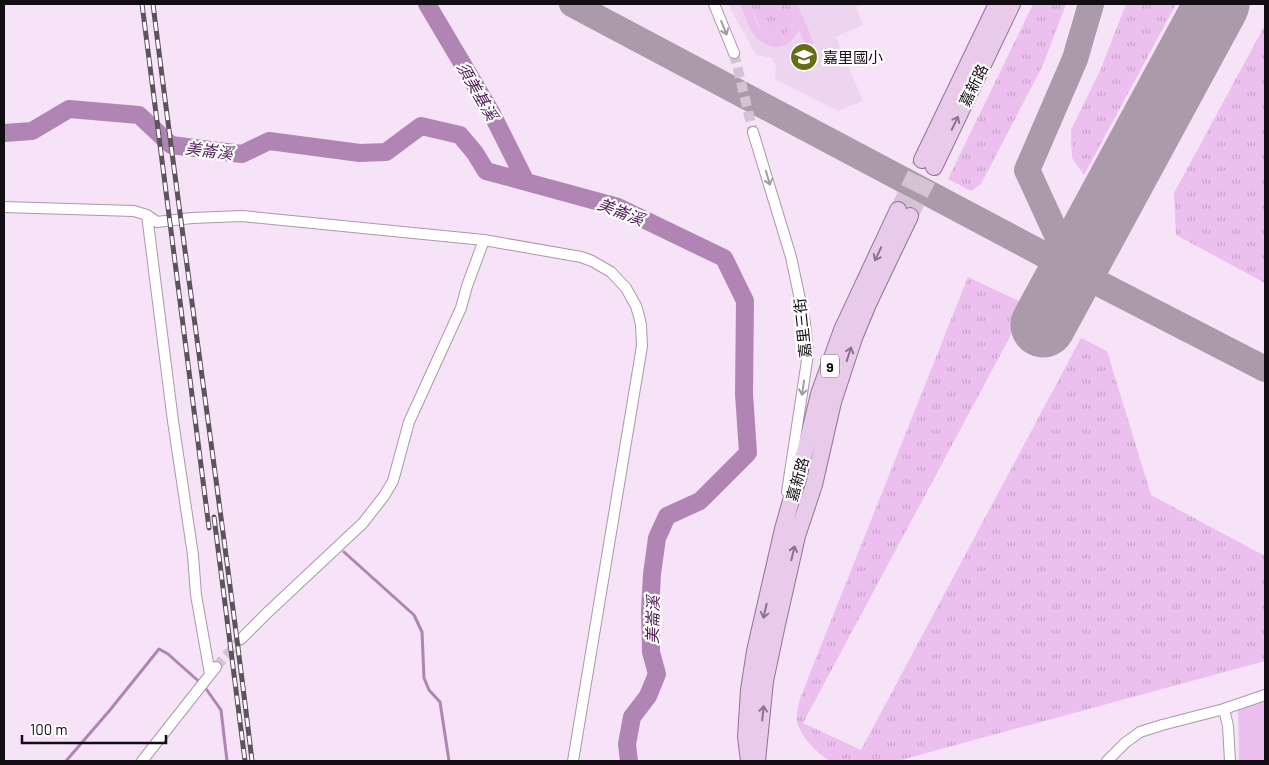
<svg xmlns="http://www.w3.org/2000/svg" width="1269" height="765" font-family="Barlow,'Noto Sans TC',sans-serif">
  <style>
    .built { fill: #eed5ef }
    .grass { fill: url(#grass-tufts) }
    .park { fill: #ebbfee }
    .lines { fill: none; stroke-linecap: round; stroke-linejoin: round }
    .stream { stroke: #b085b3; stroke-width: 3 }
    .river { stroke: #b085b3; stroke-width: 18 }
    .taxiway { stroke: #aa9aaa; stroke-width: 26 }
    .runway { stroke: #aa9aaa; stroke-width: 65 }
    .minor-tunnel { stroke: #d4c3d5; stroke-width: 10; stroke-dasharray: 10 5; stroke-linecap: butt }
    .primary-tunnel { stroke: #d4c3d5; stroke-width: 16; stroke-dasharray: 16 8; stroke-linecap: butt }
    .minor-casing { stroke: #aa98ab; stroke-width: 12 }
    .primary-casing { stroke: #947097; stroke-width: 18 }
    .minor { stroke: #fff; stroke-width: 10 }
    .primary { stroke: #e9caeb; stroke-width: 16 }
    .rail-casing { stroke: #5d525e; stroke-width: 5 }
    .rail { stroke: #fff; stroke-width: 3; stroke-dasharray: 9; stroke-linecap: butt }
    .oneway { stroke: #a19ea1 }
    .oneway2 { stroke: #89758a }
    .labels { text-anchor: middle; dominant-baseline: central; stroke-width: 4.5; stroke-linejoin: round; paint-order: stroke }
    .shield { fill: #fff; stroke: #5a565a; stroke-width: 1 }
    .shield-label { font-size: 14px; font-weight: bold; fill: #130d14 }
    .poi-label { font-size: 15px; fill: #130d14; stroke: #fff; text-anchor: start }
    .street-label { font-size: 15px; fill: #130d14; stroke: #fff }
    .water-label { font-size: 16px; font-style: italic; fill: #4d1852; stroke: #fff }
  </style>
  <defs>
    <pattern id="grass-tufts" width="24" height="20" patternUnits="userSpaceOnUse" patternTransform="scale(1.25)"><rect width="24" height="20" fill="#ebbfee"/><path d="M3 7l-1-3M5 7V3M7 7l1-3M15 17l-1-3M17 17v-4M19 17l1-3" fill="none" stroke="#c9a3cb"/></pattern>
  </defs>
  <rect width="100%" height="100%" fill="#f6e3f7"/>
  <path class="built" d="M728 4H863L856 7 863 25 836 37 863 101 838 111 775 79 776 66 772 58 756 55Z"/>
  <path class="grass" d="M750 4H789C791 7 793 12 794 15 795 23 790 34 783 35 778 37 771 35 766 35L761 29Z
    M1033 4H1066L1043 65 981 184 971 191 948 179Z
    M1126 4H1176L1084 175 1072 158 1071 130 1100 71Z
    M1265 25V283L1176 235 1174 193Z
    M968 277 1027 305 803 723 861 750 1081 338 1107 351 1151 495 1265 556V661L897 761H830C818 754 798 735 797 719 796 712 799 703 801 696Z"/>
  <path class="park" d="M740 4H750C753 12 757 27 764 33 767 35 771 36 775 36 787 36 796 27 794 15 793 11 791 7 789 4H797L814 43 807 47 799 30C792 42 783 51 768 45 763 43 757 40 755 36 749 29 744 13 740 4Z
    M1265 701V761H1239L1238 710Z"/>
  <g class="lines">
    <path class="stream" d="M344 552 414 615 422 632 424 678 429 690 440 702 449 761
      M66 761 110 710 159 649 168 654 204 686 221 710 227 761"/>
    <path class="river" d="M427 4 491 112 525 180
      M4 133 32 131 69 109 139 115 171 145 242 154 269 141 360 153 386 152 421 126 460 135 475 153 486 171 618 207 724 258 745 301 744 394 748 453 700 501 667 516 657 538 652 574 650 611 651 652 657 674 648 696 632 717 627 744 629 761"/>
    <path class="taxiway" d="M572 4 1073 270 1265 369
      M1073 270 1027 170 1075 59 1091 4"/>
    <path class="runway" d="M1043 325 1217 4"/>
    <path class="minor-tunnel" d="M734 53 753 132
      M216 667 241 639"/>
    <path class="primary-tunnel" d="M898 210 922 160
      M910 216 934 167"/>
    <g class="minor-casing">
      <path id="minor" d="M714 4 734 53
        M753 132 791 257 805 323 808 354 787 492
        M4 207 134 211 147 215 157 222 192 218 242 216 484 240 581 257 592 261 611 272 626 288 636 306 639 316 641 325 642 346 573 761
        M147 215 173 421 193 555 196 595 210 674
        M241 639 267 613 363 523 384 496 393 481 409 422 461 308 467 286 484 240
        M1224 709 1265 695
        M142 761 216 667
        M1107 761 1125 743 1140 732 1162 725 1224 709 1228 726 1230 761"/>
    </g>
    <g class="primary-casing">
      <path id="primary" d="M922 160 997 4
        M934 167 1012 4
        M749 761 746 737 749 690 755 651 783 529 806 448 819 394 842 330 898 210
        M757 761 765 681 776 629 797 536 814 485 833 402 854 338 868 304 910 216"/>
    </g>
    <use href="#minor" class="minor"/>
    <use href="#primary" class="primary"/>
    <g class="rail-casing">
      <path id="rail" d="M142 4 209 528
        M153 4C184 257 222 508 252 761
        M214 517 245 761"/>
    </g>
    <use href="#rail" class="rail"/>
  </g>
  <defs><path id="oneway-shaft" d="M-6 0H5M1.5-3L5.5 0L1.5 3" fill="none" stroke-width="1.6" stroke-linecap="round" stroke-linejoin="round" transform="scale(1.25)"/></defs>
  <g class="oneway">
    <use href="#oneway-shaft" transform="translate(724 28) rotate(68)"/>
    <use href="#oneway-shaft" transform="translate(768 178) rotate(74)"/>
    <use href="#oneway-shaft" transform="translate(803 388) rotate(98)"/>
  </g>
  <g class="oneway2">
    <use href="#oneway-shaft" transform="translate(955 123) rotate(-64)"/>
    <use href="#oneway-shaft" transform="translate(878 254) rotate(115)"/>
    <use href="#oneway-shaft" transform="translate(849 354) rotate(-72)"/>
    <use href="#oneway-shaft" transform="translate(793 553) rotate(-77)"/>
    <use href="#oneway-shaft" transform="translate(765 611) rotate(103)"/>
    <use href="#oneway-shaft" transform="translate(763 713) rotate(-84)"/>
  </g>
  <defs>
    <g id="school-disc" transform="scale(1.4375)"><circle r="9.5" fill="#666d13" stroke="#fff"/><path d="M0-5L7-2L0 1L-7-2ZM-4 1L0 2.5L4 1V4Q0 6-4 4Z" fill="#fff"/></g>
  </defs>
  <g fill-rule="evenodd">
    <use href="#school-disc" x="804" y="57"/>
  </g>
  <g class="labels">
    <rect class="shield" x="821" y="354.5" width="18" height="23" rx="4"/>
    <g class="shield-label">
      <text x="830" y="366">9</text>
    </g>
    <g class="poi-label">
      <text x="823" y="57">嘉里國小</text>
    </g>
    <g class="street-label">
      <text transform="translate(973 85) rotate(-64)">嘉新路</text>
      <text transform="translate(802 328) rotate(-96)">嘉里三街</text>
      <text transform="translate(797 479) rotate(-74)">嘉新路</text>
    </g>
    <g class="water-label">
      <text transform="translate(478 91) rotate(60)">須美基溪</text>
      <text transform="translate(209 150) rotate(7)">美崙溪</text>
      <text transform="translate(621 211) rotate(21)">美崙溪</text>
      <text transform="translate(652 620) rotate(-89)">美崙溪</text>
    </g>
  </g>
  <rect width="1269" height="765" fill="none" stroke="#130d14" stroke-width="10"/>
  <path d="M22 735v8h144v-8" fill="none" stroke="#130d14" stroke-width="2.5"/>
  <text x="30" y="735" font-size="15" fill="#130d14" stroke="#ffffff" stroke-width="4" paint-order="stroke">100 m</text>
</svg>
